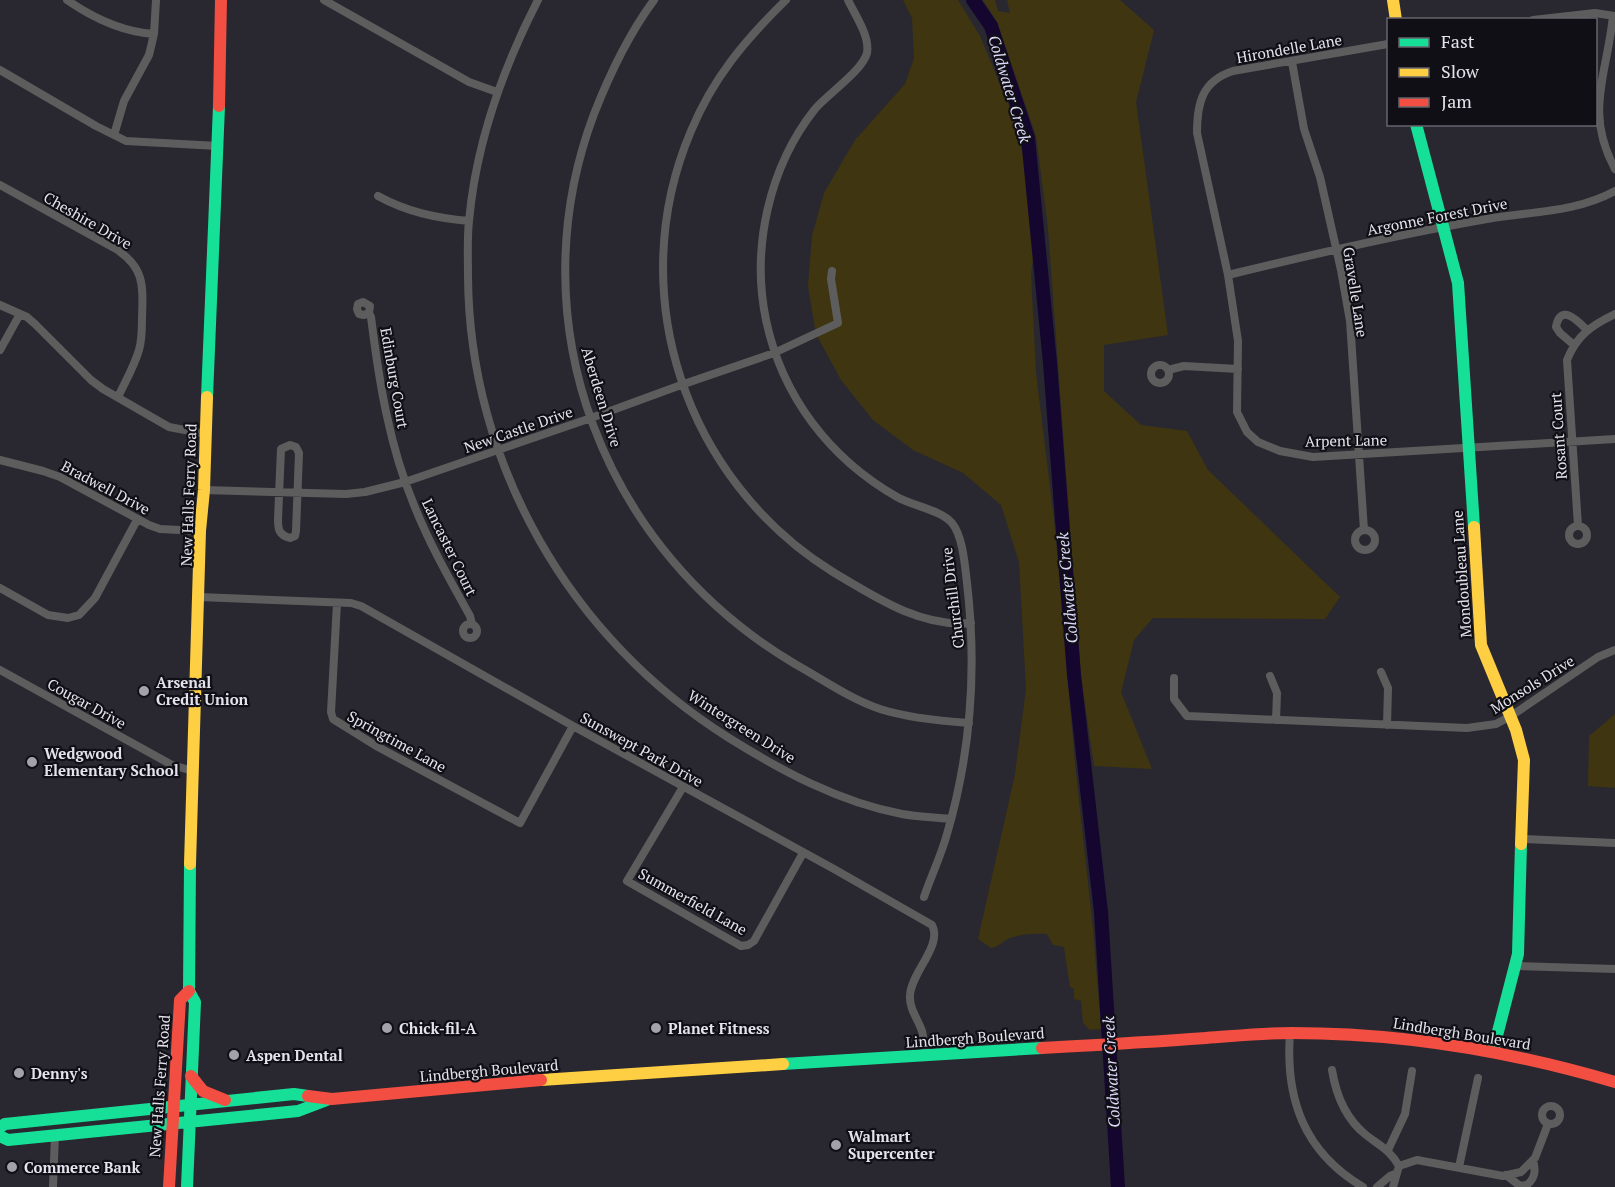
<svg xmlns="http://www.w3.org/2000/svg" width="1615" height="1187" font-family="'PT Serif',serif">
  <style>
    .green { fill: #3f3510 }
    .lines { fill: none; stroke-linecap: round; stroke-linejoin: round }
    .river { stroke: #15062f; stroke-width: 14 }
    .street { stroke: #5e5d5d; stroke-width: 8 }
    .fast { stroke: #16e098; stroke-width: 12 }
    .slow { stroke: #ffcf43; stroke-width: 12 }
    .jam { stroke: #f24e42; stroke-width: 12 }
    .poi-dot { fill: #a3a1aa; stroke: #100f15; stroke-width: 2 }
    .labels { text-anchor: middle; dominant-baseline: central; stroke-width: 4.5; stroke-linejoin: round; paint-order: stroke }
    .street-label { font-size: 15px; fill: #e4e2ec; stroke: #100f15 }
    .poi-label { font-size: 15px; font-weight: bold; fill: #e4e2ec; stroke: #100f15; text-anchor: start }
    .water-label { font-size: 16px; font-style: italic; fill: #ded9fa; stroke: #100f15 }
  </style>
  <rect width="100%" height="100%" fill="#292830"/>
  <path class="green" d="M903 0H958L980 36 1010 108 1023 154 1034 251 1031 274 1036 373 1055 528 1075 764 1093 929 1101 1029 1090 1030 1083 1023 1081 1001 1074 999V989L1070 987 1064 947 1053 945 1047 934C1036 933 1018 934 1008 939 1001 942 999 947 991 948L978 939 1015 774 1026 689 1019 562 1001 505 963 473 913 450 873 420 841 380 816 334 808 286 812 236 824 193 855 140 905 84 914 58 912 18Z
    M983 0H995L998 11 1010 13 1007 0H1120L1154 30 1136 102 1168 335 1104 345V391L1141 425 1187 431 1208 470 1340 597 1325 619 1153 618 1134 640 1121 692 1152 769 1094 766 1081 677 1048 228 1036 136 997 22Z
    M1615 714V788L1588 786 1589 736Z"/>
  <g class="lines">
    <path class="river" d="M973 0 991 26 1028 138 1050 363 1074 675 1101 912 1118 1187"/>
    <path class="street" d="M67 0C93 18 123 32 154 34
      M324 0 469 82 497 92
      M538 0C502 70 476 143 469 221 467 239 468 258 468 276 469 463 570 639 729 738 782 771 839 802 902 814 918 817 934 817 950 819
      M654 0C628 35 610 73 594 114 515 324 604 551 795 664 822 679 850 699 880 709 908 718 940 721 969 723
      M786 0C745 40 713 78 691 131 622 293 685 480 833 572 875 597 921 628 971 623
      M848 0C855 15 870 36 867 53 863 70 828 94 815 109 769 167 751 248 766 320 782 396 829 458 897 497 913 506 941 510 952 523 963 536 965 567 967 583 977 668 971 752 947 834 941 856 931 876 924 897
      M1613 16C1607 75 1584 112 1615 169
      M1533 20 1595 13 1615 16
      M1388 44 1233 71C1202 81 1197 103 1197 133L1228 275 1238 341 1237 412 1247 432 1258 442 1280 451 1313 457 1615 439
      M1292 62 1304 129 1320 177 1341 270 1350 321 1364 530
      M0 70 96 126 126 141 218 146
      M114 135 124 101 149 55 154 34 156 0
      M0 185 116 249C145 268 143 286 142 318 142 328 142 340 139 350 134 367 125 382 118 397
      M378 196C407 212 436 218 469 221
      M1228 275C1314 254 1400 234 1487 219 1531 211 1575 213 1615 191
      M0 305 27 317 35 324 91 380 103 389 169 427 206 434
      M369 313 364 315 359 314 357 309 358 304 363 302 370 306 369 313 371 317C379 381 389 445 414 505 429 543 450 580 470 616L472 624
      M1574 345 1560 333 1556 327C1560 303 1577 320 1586 329
      M0 350 20 314
      M1151 374a9 9 0 1 1 18 0a9 9 0 1 1-18 0Z
      M1168 370 1184 366 1238 369
      M290 445 296 447 299 453 296 531 295 536 290 538C279 535 278 530 278 519L281 449Z
      M0 460 43 471 60 477 149 525 160 529 200 531
      M204 490 346 494 365 492 405 482 591 418 681 385 774 353 838 323 831 279 832 271
      M1578 526 1567 360C1577 335 1592 325 1615 314
      M1569 535a9 9 0 1 1 18 0a9 9 0 1 1-18 0Z
      M1355 540a10 10 0 1 1 20 0a10 10 0 1 1-20 0Z
      M0 588 48 615 68 618 79 615 95 598 137 520
      M199 597 351 603 361 606 573 726 834 869 932 925C943 945 911 973 910 995 909 1009 918 1019 922 1031 924 1038 924 1047 925 1055
      M337 603 331 712 333 719 378 747 520 823 573 726
      M463 631a7 7 0 1 1 14 0a7 7 0 1 1-14 0Z
      M0 670 172 765 193 771
      M1381 672 1388 688 1387 725
      M1270 676 1277 693 1276 720
      M1174 678V699L1187 716 1467 728 1496 724 1511 716 1598 657 1615 650
      M683 787 627 881 741 946 748 945 754 941 803 853
      M1522 839 1615 843
      M1514 966 1615 969
      M1290 1033C1285 1099 1304 1152 1363 1187
      M1332 1070C1336 1095 1346 1119 1366 1135 1380 1146 1389 1149 1399 1166
      M1542 1115a9 9 0 1 1 18 0a9 9 0 1 1-18 0Z
      M1388 1150 1405 1114 1412 1071
      M1459 1167 1478 1078
      M1506 1175 1520 1186 1527 1185C1535 1178 1536 1171 1533 1160
      M53 1187 55 1135
      M1377 1187 1390 1176 1395 1174
      M1393 1187 1399 1166 1417 1160 1503 1176 1521 1172 1535 1158 1548 1124"/>
    <path class="fast" d="M1416 124 1458 283 1474 527
      M207 397 219 106
      M1493 1051 1518 954 1521 844
      M783 1064 1042 1048
      M0 1127 5 1124 294 1094 308 1096
      M0 1136 8 1140 298 1111 327 1100
      M187 1187 195 1002 189 991 190 864"/>
    <path class="slow" d="M1393 0 1396 20
      M1474 527 1481 645 1516 730 1524 760 1521 844
      M190 864 200 531 204 490 207 397
      M541 1080 783 1064"/>
    <path class="jam" d="M219 106 221 0
      M1042 1048C1097 1045 1151 1042 1206 1038 1235 1036 1264 1033 1292 1033 1402 1033 1510 1051 1615 1082
      M191 1076 203 1091 225 1100
      M308 1096 332 1099 541 1080
      M169 1187 180 1000 189 991"/>
  </g>
  <g class="poi-dot">
    <circle cx="144" cy="691" r="6"/>
    <circle cx="32" cy="762" r="6"/>
    <circle cx="387" cy="1028" r="6"/>
    <circle cx="656" cy="1028" r="6"/>
    <circle cx="234" cy="1055" r="6"/>
    <circle cx="19" cy="1073" r="6"/>
    <circle cx="836" cy="1145" r="6"/>
    <circle cx="12" cy="1167" r="6"/>
  </g>
  <g class="labels">
    <g class="street-label">
      <text transform="translate(1289 48) rotate(-10)">Hirondelle Lane</text>
      <text transform="translate(1437 216) rotate(-11)">Argonne Forest Drive</text>
      <text transform="translate(88 220) rotate(30)">Cheshire Drive</text>
      <text transform="translate(1356 292) rotate(81)">Gravelle Lane</text>
      <text transform="translate(395 378) rotate(80)">Edinburg Court</text>
      <text transform="translate(602 397) rotate(73)">Aberdeen Drive</text>
      <text transform="translate(518 429) rotate(-19)">New Castle Drive</text>
      <text transform="translate(1558 436) rotate(-94)">Rosant Court</text>
      <text transform="translate(1346 440) rotate(-1)">Arpent Lane</text>
      <text transform="translate(106 487) rotate(28)">Bradwell Drive</text>
      <text transform="translate(188 495) rotate(-88)">New Halls Ferry Road</text>
      <text transform="translate(450 547) rotate(64)">Lancaster Court</text>
      <text transform="translate(1461 574) rotate(-94)">Mondoubleau Lane</text>
      <text transform="translate(952 598) rotate(-97)">Churchill Drive</text>
      <text transform="translate(1532 684) rotate(-32)">Monsols Drive</text>
      <text transform="translate(87 703) rotate(29)">Cougar Drive</text>
      <text transform="translate(742 726) rotate(32)">Wintergreen Drive</text>
      <text transform="translate(397 741) rotate(29)">Springtime Lane</text>
      <text transform="translate(642 749) rotate(29)">Sunswept Park Drive</text>
      <text transform="translate(693 901) rotate(29)">Summerfield Lane</text>
      <text transform="translate(1462 1033) rotate(9)">Lindbergh Boulevard</text>
      <text transform="translate(975 1037) rotate(-4)">Lindbergh Boulevard</text>
      <text transform="translate(489 1070) rotate(-5)">Lindbergh Boulevard</text>
      <text transform="translate(159 1086) rotate(-86)">New Halls Ferry Road</text>
    </g>
    <g class="poi-label">
      <text x="156" y="682">Arsenal<tspan x="156" dy="17">Credit Union</tspan></text>
      <text x="44" y="753">Wedgwood<tspan x="44" dy="17">Elementary School</tspan></text>
      <text x="399" y="1028">Chick-fil-A</text>
      <text x="668" y="1028">Planet Fitness</text>
      <text x="246" y="1055">Aspen Dental</text>
      <text x="31" y="1073">Denny's</text>
      <text x="848" y="1136">Walmart<tspan x="848" dy="17">Supercenter</tspan></text>
      <text x="24" y="1167">Commerce Bank</text>
    </g>
    <g class="water-label">
      <text transform="translate(1010 89) rotate(73)">Coldwater Creek</text>
      <text transform="translate(1067 588) rotate(-95)">Coldwater Creek</text>
      <text transform="translate(1111 1072) rotate(-93)">Coldwater Creek</text>
    </g>
  </g>
  <rect x="1387" y="18" width="210" height="108" fill="#100f15" stroke="#65636b" stroke-width="1.5"/>
  <rect x="1399" y="38" width="30" height="9" fill="#16e098" stroke="#65636b" stroke-width="1.5"/>
  <text x="1441" y="48" font-size="18" fill="#e4e2ec">Fast</text>
  <rect x="1399" y="68" width="30" height="9" fill="#ffcf43" stroke="#65636b" stroke-width="1.5"/>
  <text x="1441" y="78" font-size="18" fill="#e4e2ec">Slow</text>
  <rect x="1399" y="98" width="30" height="9" fill="#f24e42" stroke="#65636b" stroke-width="1.5"/>
  <text x="1441" y="108" font-size="18" fill="#e4e2ec">Jam</text>
</svg>
